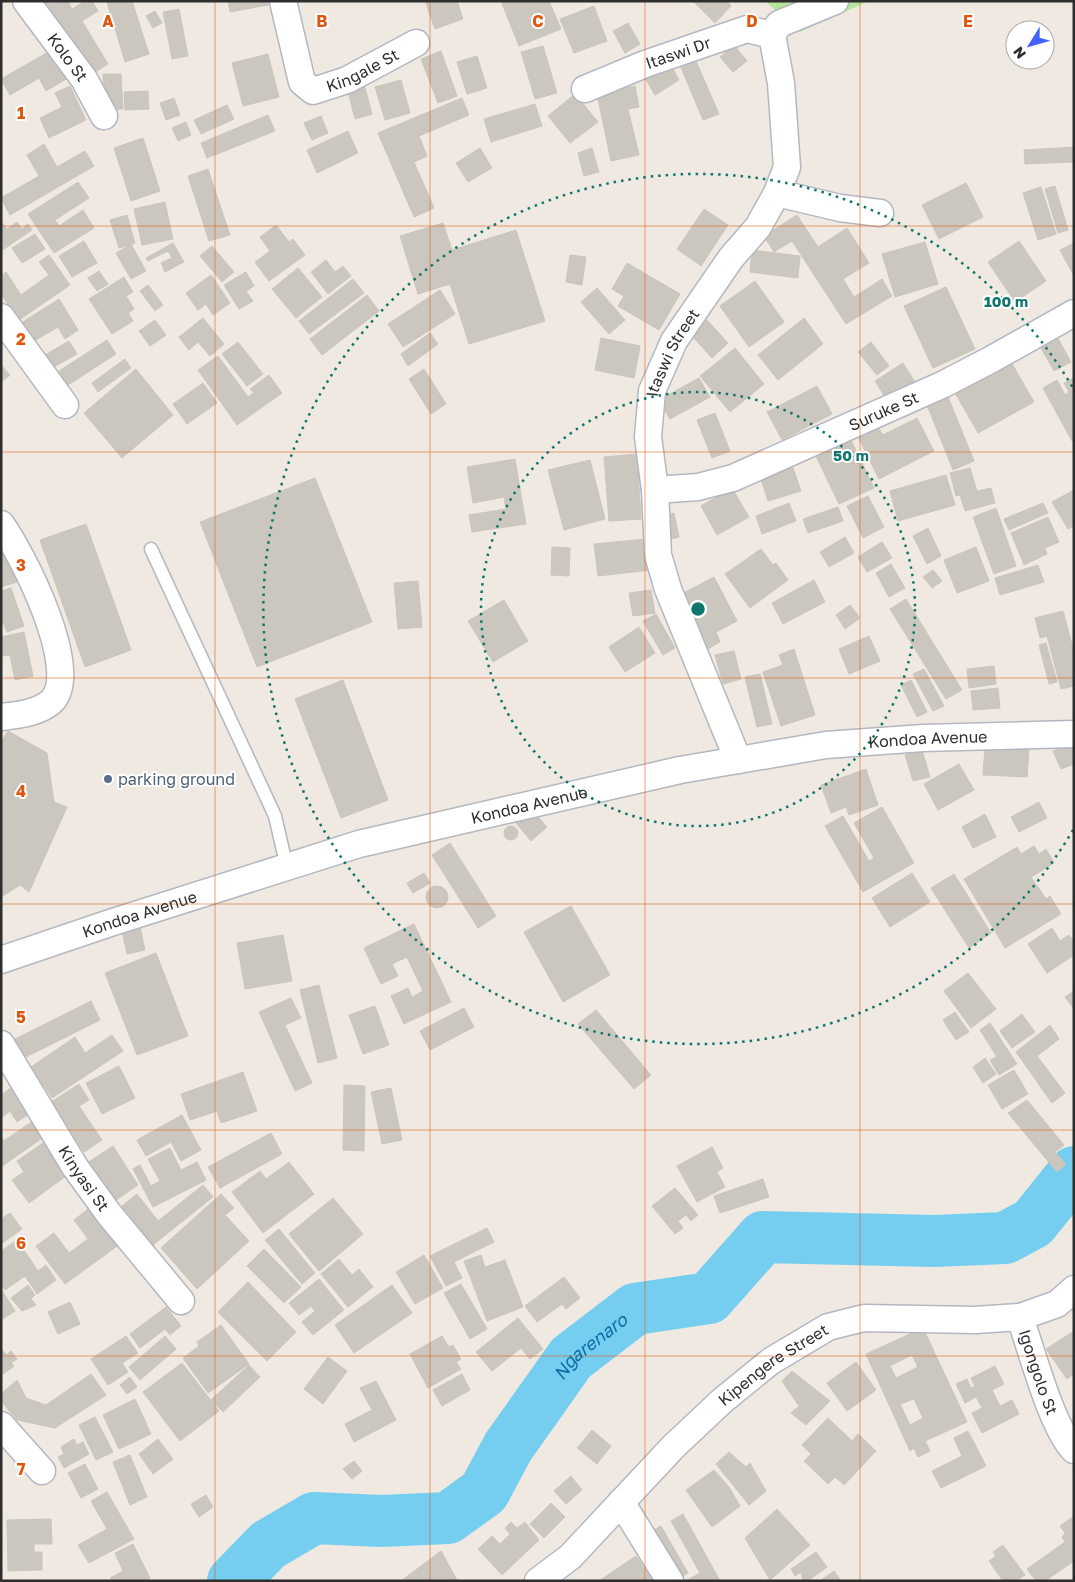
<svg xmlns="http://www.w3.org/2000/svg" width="1075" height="1582" font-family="'Golos Text',sans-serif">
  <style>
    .green { fill: #b6e59e }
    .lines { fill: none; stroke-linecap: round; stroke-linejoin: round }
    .river { stroke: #75cef0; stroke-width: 52 }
    .building { fill: #cbc7bf; stroke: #cbc5ba; fill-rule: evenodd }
    .service-casing { stroke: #b4b7c1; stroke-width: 15 }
    .minor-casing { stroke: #b4b7c1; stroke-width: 29 }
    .service { stroke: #fff; stroke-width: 12 }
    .minor { stroke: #fff; stroke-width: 26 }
    .grid { fill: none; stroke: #df570e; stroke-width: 1; stroke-opacity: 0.55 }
    .ring { fill: none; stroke: #0f766e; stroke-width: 2.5; stroke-dasharray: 2.5 5 }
    .service-dot { fill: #5c6f8a; stroke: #fff; stroke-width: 2 }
    .labels { text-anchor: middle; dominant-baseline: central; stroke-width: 4; stroke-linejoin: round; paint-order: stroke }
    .street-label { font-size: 16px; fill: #2e2e2e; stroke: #fff }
    .service-label { font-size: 16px; fill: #4e5e75; stroke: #fff; text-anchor: start }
    .water-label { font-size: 18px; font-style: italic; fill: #0d6ea3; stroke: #fff }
    .grid-label { font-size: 16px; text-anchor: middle; font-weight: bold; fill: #df570e; stroke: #fff; stroke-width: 4; stroke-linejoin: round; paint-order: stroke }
    .centre { fill: #0f766e; stroke: #fff; stroke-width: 2.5 }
    .ring-label { font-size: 15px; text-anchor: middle; font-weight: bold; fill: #0f766e; stroke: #fff; stroke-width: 4; stroke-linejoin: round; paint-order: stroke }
  </style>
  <rect width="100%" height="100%" fill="#efe9e1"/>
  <path class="green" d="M765 1H869L800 32Z"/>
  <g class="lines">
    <path class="river" id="s1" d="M233 1581 268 1545 314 1518 381 1521 448 1518 484 1492 508 1447 571 1358 635 1309 709 1298 763 1237 934 1241 1005 1238 1033 1223 1074 1172"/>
  </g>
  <path class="building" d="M44 1H68L72 9 85 1H92L98 11 82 21 108 64 89 76Z
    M132 1 149 54 125 62 107 2Z
    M228 1H267L268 5 230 12Z
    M425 1H457L463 19 435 29Z
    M501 1H549L561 29 519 46Z
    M693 1H727L731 6 715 23Z
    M594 6 607 41 574 53 560 19Z
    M179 9 188 56 172 59 163 12Z
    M155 11 162 23 153 28 146 16Z
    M628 23 640 44 625 53 613 31Z
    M734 45 747 61 733 72 720 57Z
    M543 46 557 93 535 99 521 52Z
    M50 51 66 79 46 91 39 78 10 95 1 79Z
    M441 51 457 96 438 103 421 59Z
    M268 54 279 97 243 106 232 63Z
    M477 56 487 88 467 94 457 62Z
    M695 59 719 114 703 120 680 65Z
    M670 63 679 80 655 95 645 78Z
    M103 74H121L123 109 104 110Z
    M363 80 372 114 355 119 346 84Z
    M401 80 410 113 385 120 375 87Z
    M70 86 86 120 49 138 40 118 62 107 55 93Z
    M635 86 639 107 628 109 639 155 611 161 597 94Z
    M148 91 149 109 125 110 124 92Z
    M575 94 598 122 570 143 548 116Z
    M174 98 180 115 166 120 160 103Z
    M462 98 469 115 419 136 427 156 414 162 434 208 414 217 378 133Z
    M535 104 542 126 491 142 484 119Z
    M227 105 234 119 201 134 194 120Z
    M268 115 275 131 207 158 201 143Z
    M321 116 328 133 312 140 304 123Z
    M186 122 191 135 178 141 172 128Z
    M348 131 358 153 317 173 307 150Z
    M143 138 160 191 131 201 114 148Z
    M44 144 57 167 85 151 94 166 10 215 1 198 39 176 27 155Z
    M1074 147V162L1025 164 1024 150Z
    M480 148 492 168 468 182 456 163Z
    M592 148 599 172 584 176 578 153Z
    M208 169 230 235 209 241 188 176Z
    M78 182 89 198 55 220 59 226 83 210 94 228 54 253 28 214Z
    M966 183 983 217 939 239 922 205Z
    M1055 186 1068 230 1058 233 1045 189Z
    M1041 187 1056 234 1038 240 1023 193Z
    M165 202 173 239 142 245 134 209Z
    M704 209 728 225 701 266 677 249Z
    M127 215 135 243 119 248 110 220Z
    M797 215 818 247 847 228 869 263 843 279 854 297 882 279 892 296 846 324 792 241 774 252 764 236Z
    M1 221 7 229 17 222 22 229 28 224 32 230 1 251Z
    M443 223 452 250 516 230 545 321 469 344 450 284 418 294 400 236Z
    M276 225 289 242 293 239 305 255 269 281 255 262 270 251 260 237Z
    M35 234 45 249 22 263 12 248Z
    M84 241 97 263 72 277 59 256Z
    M1019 241 1046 281 1015 302 988 262Z
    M925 242 938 284 895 297 882 254Z
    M173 243 184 262 165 272 161 263 172 258 168 251 148 261 146 258Z
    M1074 243V276L1060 250Z
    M131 244 146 271 131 279 116 253Z
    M212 246 234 272 222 282 200 256Z
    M752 250 800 256 798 278 750 272Z
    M49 255 70 285 19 320 1 294V276L6 272 21 295 49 275 39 262Z
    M570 255 586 257 582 285 566 282Z
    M326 260 335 272 343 266 351 276 328 294 311 272Z
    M627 263 680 294 659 330 618 306 624 296 612 289Z
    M298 268 322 297 296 318 272 289Z
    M99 271 108 284 97 291 88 278Z
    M246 272 254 286 246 291 253 301 239 309 224 285Z
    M211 275 230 303 213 315 206 304 198 310 186 293Z
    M124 277 133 292 126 296 134 309 128 313 133 321 112 334 89 299Z
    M353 279 364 293 309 334 299 321Z
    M755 281 784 322 749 347 720 306Z
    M148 285 163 305 155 311 140 291Z
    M946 287 975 349 933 368 904 306Z
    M597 288 625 320 609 334 581 302Z
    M440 290 455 314 403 347 388 324Z
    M367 295 379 311 322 355 310 339Z
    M59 299 78 330 65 339 58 327 29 344 18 325Z
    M203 318 224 344 210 356 198 342 189 350 179 337Z
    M804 318 823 344 778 380 758 355Z
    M155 320 166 335 150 346 139 331Z
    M707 320 728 343 712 358 691 335Z
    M1054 331 1071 362 1054 371 1037 341Z
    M430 333 438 344 408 366 401 354Z
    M601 338 640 346 634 378 595 370Z
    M107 340 116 354 68 385 59 371Z
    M69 341 77 354 52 368 45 355Z
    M238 342 263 374 247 386 222 354Z
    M871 342 889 366 877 375 858 352Z
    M735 348 764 384 730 412 700 376Z
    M218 356 248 397 254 393 250 389 269 375 282 393 237 425 198 370Z
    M125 359 131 368 98 392 92 383Z
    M1010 360 1034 402 978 433 954 391Z
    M903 363 915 382 887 400 875 381Z
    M1 365 10 375 1 382Z
    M136 369 173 415 122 458 84 413Z
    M424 369 446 404 431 414 409 379Z
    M699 378 710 397 670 419 659 400Z
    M1074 378V440L1072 441 1043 388 1057 380 1065 395 1069 392 1064 383Z
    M203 383 217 403 187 424 173 404Z
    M817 386 832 414 782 440 767 412Z
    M946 392 974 461 953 470 925 400Z
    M715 413 730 451 712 458 697 420Z
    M917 418 934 451 879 479 858 437 878 427 883 435Z
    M850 438 874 488 839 504 815 454Z
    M637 454 641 519 609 521 604 457Z
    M515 459 526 524 472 532 469 515 506 509 504 497 473 503 467 467Z
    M590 460 605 519 564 530 548 470Z
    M791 462 801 491 768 501 759 473Z
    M970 468 977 491 991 488 995 503 965 511 960 495 956 496 950 473Z
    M946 475 955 505 898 521 890 491Z
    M315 478 372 622 257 667 200 522Z
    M732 488 749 517 717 535 701 506Z
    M1074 490V526L1068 529 1052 502Z
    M868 496 884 527 863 538 847 506Z
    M789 503 796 521 762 534 756 516Z
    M1043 503 1048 513 1009 530 1004 519Z
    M838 507 843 521 808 533 803 519Z
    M996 508 1016 566 994 574 973 517Z
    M674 513 679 537 667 540 662 517Z
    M1048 517 1059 542 1045 548 1047 554 1024 565 1011 533Z
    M86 524 131 650 85 667 40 540Z
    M928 528 941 556 927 564 913 536Z
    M845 537 854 553 829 567 820 552Z
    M647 539 651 570 598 576 594 544Z
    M882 542 892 558 867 572 858 557Z
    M552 547 570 548 569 576 551 575Z
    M976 547 989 581 957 593 944 560Z
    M6 549 17 582 1 587V551Z
    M761 549 773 565 776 563 788 580 750 608 725 574Z
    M891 564 905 588 889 597 876 573Z
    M1038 565 1044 582 1000 595 995 578Z
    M933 570 942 581 932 588 923 577Z
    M714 577 737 621 716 632 720 642 706 650 678 596Z
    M814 580 825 602 783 624 772 603Z
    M418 581 422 627 398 629 394 583Z
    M11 588 24 626 7 632 1 617V591Z
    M651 590 655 613 633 616 629 593Z
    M906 599 962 690 946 699 890 609Z
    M504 600 528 641 493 662 468 621Z
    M850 605 860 618 845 629 836 615Z
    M1063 611 1074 652V686L1061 689 1047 636 1040 638 1035 618Z
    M656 614 675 648 663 655 643 621Z
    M639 627 655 653 625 672 609 647Z
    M24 632 33 676 15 680 10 655 1 656V637Z
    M869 636 880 661 849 674 839 649Z
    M1046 643 1057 682 1049 684 1039 645Z
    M794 649 815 715 781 726 763 672 783 665 779 655Z
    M734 651 741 679 723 684 715 655Z
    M994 666 996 684 969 688 967 669Z
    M924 669 944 706 933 711 913 674Z
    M760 674 772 724 757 727 745 677Z
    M343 680 388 800 341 818 295 699Z
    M911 680 927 712 917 717 901 685Z
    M998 688 1000 708 973 710 971 691Z
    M8 731 47 753 54 802 67 807 29 892 20 885 1 897V742Z
    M1069 743 1074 752V764L1061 769 1053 751Z
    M985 747 1029 750 1027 777 983 775Z
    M922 750 930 777 913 781 905 755Z
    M959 764 974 790 938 810 924 784Z
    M866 769 878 805 849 815 846 807 831 813 821 785Z
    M1039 802 1047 818 1019 832 1011 817Z
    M882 807 914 863 863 892 825 826 843 816 869 861 874 858 854 823Z
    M532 810 547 827 531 841 511 817Z
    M985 814 996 837 973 848 962 827Z
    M504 833a7 7 0 1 1 14 0a7 7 0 1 1-14 0Z
    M450 843 496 916 478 928 432 855Z
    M1034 846 1039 854 1046 849 1054 863 1031 877 1046 899 1050 896 1061 914 1005 948 964 879 1017 847 1021 854Z
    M424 873 430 883 413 893 407 883Z
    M912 873 930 902 890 927 872 898Z
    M954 874 991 933 969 948 931 888Z
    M426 897a11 11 0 1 1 22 0a11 11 0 1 1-22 0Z
    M571 906 610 975 563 1002 524 932Z
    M414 924 451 1002 404 1024 391 996 408 988 412 997 423 991 407 957 392 964 398 976 381 984 364 948Z
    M140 927 145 950 127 954 122 931Z
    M1052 928 1060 941 1069 935 1074 942V955L1047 973 1028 944Z
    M283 935 292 981 245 989 237 943Z
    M156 953 188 1036 137 1055 105 973Z
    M968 973 996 1009 971 1028 944 991Z
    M319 985 337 1058 318 1063 300 990Z
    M1074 991V1009L1065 997Z
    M291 998 301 1018 285 1025 312 1083 295 1091 259 1012Z
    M91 1001 100 1020 22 1059 13 1040Z
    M375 1006 389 1045 363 1054 349 1015Z
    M464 1008 474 1027 430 1050 420 1031Z
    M596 1010 651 1075 634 1089 578 1024Z
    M955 1012 969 1032 956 1040 943 1020Z
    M1022 1014 1035 1032 1012 1048 1000 1031Z
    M990 1023 1017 1064 999 1075 990 1060 997 1057 980 1030Z
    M1050 1025 1059 1039 1037 1056 1065 1093 1052 1103 1016 1052Z
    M112 1035 123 1051 52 1098 31 1067 75 1037 85 1053Z
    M985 1058 996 1074 983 1083 973 1067Z
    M119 1066 135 1098 102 1114 86 1083Z
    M1014 1070 1028 1094 1002 1109 988 1085Z
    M243 1072 257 1111 221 1123 217 1111 190 1120 181 1094Z
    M79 1084 89 1100 79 1106 102 1140 84 1152 51 1102Z
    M344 1085 365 1086 364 1151 343 1150Z
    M14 1086 32 1112 17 1122 10 1111 1 1118V1095Z
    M391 1088 402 1140 382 1144 371 1092Z
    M1027 1100 1064 1145 1055 1152 1066 1164 1057 1172 1008 1113Z
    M182 1115 201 1150 181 1161 171 1142 146 1156 137 1140Z
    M37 1118 48 1134 1 1167V1136L4 1141Z
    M271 1133 282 1154 220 1188 208 1167Z
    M43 1143 49 1152 56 1147 73 1171 29 1203 12 1180 24 1172 17 1161Z
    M113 1146 138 1185 113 1202 87 1163Z
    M712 1147 723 1168 717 1172 725 1187 697 1202 677 1166Z
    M170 1148 181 1170 197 1162 206 1180 153 1207 133 1169 140 1165 151 1186 160 1181 148 1159Z
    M289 1162 314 1194 263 1233 232 1192 260 1171 266 1179Z
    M763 1179 769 1197 720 1213 714 1196Z
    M203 1185 213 1197 153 1245 122 1206 137 1194 158 1221Z
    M675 1188 698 1215 691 1221 686 1215 678 1221 683 1228 675 1234 652 1206Z
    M221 1194 234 1208 225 1215 249 1241 197 1289 161 1248Z
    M333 1198 363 1234 319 1271 289 1234Z
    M92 1206 120 1244 65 1284 36 1246 54 1233 69 1253 88 1239 74 1220Z
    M10 1213 22 1229 1 1244V1219Z
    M487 1228 494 1242 454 1262 462 1278 446 1286 430 1256Z
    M279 1229 315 1273 302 1284 265 1240Z
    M17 1240 38 1271 46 1265 56 1280 37 1294 25 1276 5 1290 1 1284V1251Z
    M264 1249 301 1287 284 1303 247 1266Z
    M424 1255 443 1288 415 1304 396 1272Z
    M481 1255 485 1267 505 1260 523 1307 487 1321 464 1261Z
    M339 1259 352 1275 359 1269 373 1287 348 1307 321 1274Z
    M564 1277 580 1298 566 1309 562 1304 537 1322 525 1306Z
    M319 1279 344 1310 313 1335 302 1322 315 1311 311 1306 299 1315 289 1303Z
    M248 1282 296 1332 267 1361 218 1312Z
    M461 1284 487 1329 470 1339 444 1293Z
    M28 1285 35 1295 31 1299 36 1305 22 1311 11 1298Z
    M392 1285 412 1313 354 1353 335 1325Z
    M1 1289 15 1311 1 1320Z
    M70 1302 80 1324 58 1334 48 1312Z
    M166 1307 181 1326 170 1335 165 1329 140 1348 130 1334Z
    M518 1318 543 1349 530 1359 521 1348 492 1371 476 1352Z
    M221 1325 249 1364 208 1393 183 1358 199 1346 197 1342Z
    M923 1328 967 1422 925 1441 930 1451 918 1457 914 1448 910 1451 866 1354ZM912 1355 918 1367 896 1378 890 1366ZM914 1399 923 1418 910 1425 900 1404Z
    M1074 1331V1374L1067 1379 1046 1349Z
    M126 1336 138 1353 122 1363 128 1372 108 1385 91 1359Z
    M165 1336 176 1349 140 1380 129 1367Z
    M442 1336 449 1347 453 1345 461 1359 456 1362 461 1369 428 1388 410 1354Z
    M1 1348 6 1355 11 1351 17 1359 11 1363 14 1366 3 1374Z
    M328 1357 347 1371 323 1404 304 1389Z
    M856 1362 876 1390 847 1411 827 1383Z
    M182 1363 219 1411 180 1441 143 1392Z
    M249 1365 260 1377 223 1412 211 1400Z
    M995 1366 1004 1384 992 1390 1000 1406 1012 1400 1019 1414 982 1433 972 1413 982 1408 976 1397 965 1403 956 1384 967 1379 971 1388 975 1387 971 1378Z
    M792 1371 830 1401 806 1425 791 1413 799 1406 782 1381Z
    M91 1374 106 1395 55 1428 17 1420 1 1401V1394L17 1380 26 1398 46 1405Z
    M462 1374 470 1390 442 1406 433 1390Z
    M130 1377 137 1387 127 1394 120 1385Z
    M376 1381 396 1420 354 1442 345 1424 372 1410 360 1388Z
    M135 1399 151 1434 119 1449 103 1415Z
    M95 1417 113 1452 96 1460 79 1425Z
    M828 1418 852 1441 858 1434 876 1451 844 1485 835 1477 828 1484 804 1461 811 1454 802 1445Z
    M592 1430 611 1446 597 1464 577 1448Z
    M968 1431 986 1466 941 1488 932 1471 962 1456 954 1438Z
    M74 1439 77 1445 83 1442 89 1454 64 1468 58 1457 64 1454 61 1447Z
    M158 1439 173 1459 153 1474 139 1454Z
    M729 1452 746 1467 750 1463 766 1491 749 1505 716 1464Z
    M130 1455 147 1497 130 1505 113 1462Z
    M354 1461 362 1471 352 1479 343 1469Z
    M85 1464 98 1489 81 1498 68 1473Z
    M714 1470 729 1487 740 1506 712 1527 686 1490Z
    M571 1476 582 1490 566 1504 554 1491Z
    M107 1492 134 1539 89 1563 78 1545 107 1529 91 1501Z
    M206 1495 213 1507 199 1517 191 1504Z
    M551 1503 565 1517 544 1538 530 1524Z
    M777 1509 810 1545 770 1580 745 1538Z
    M683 1514 720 1581H686L700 1573 671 1521Z
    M1074 1516V1561L1045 1581H1036L1027 1569 1065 1542 1062 1537 1065 1533 1060 1526Z
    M51 1519 52 1544H34V1552H42V1570L8 1571 7 1520Z
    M511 1522 517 1528 525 1522 539 1540 502 1575 478 1549 492 1536 500 1544 510 1534 505 1528Z
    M661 1526 688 1573 675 1581 646 1534Z
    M133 1544 150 1578 145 1581H112L110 1578 123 1571 115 1553Z
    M1003 1545 1025 1575 1016 1581H1003L989 1561 996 1556 993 1552Z
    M441 1551 457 1580 401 1581Z
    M816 1552 827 1567 808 1581H803L801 1572 795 1576 791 1569Z
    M636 1556 653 1581H599Z
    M834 1571 841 1581H820Z"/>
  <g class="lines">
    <g class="service-casing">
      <path id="service" d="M151 549 275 816 287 868"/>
    </g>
    <g class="minor-casing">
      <g id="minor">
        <path id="s2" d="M26 1 84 79 104 116"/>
        <path id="s3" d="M283 1 302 82 313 91 347 80 416 43"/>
        <path id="s4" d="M585 89 645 64 747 29 772 35"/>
        <path d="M777 193 840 208 880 213"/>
        <path d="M1 317 65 405"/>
        <path id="s5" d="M655 490 698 487 733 478 944 384 992 359 1074 313"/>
        <path d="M1 524C22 553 82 670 52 701 39 713 18 715 1 717"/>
        <path id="s6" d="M738 760 668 589 658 555 655 490 648 437 652 391 674 341 731 258 758 227 777 193 787 167 781 83 772 35 779 24 835 1"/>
        <path id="s7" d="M1 960 110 923 359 844 680 770 826 745 923 738 1074 734"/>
        <path id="s8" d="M1 1044 75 1167 109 1214 181 1301"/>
        <path id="s9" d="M1020 1317C1031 1349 1052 1428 1074 1450"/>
        <path d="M1 1425 42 1471"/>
        <path d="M621 1502 670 1581"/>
        <path id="s10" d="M538 1581 570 1557 674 1446 723 1400 771 1361 828 1327 864 1318 975 1320 1020 1317 1057 1304 1074 1289"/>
      </g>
    </g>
    <use href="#service" class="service"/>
    <use href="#minor" class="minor"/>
  </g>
  <path class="grid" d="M215 1V1581M430 1V1581M645 1V1581M860 1V1581M1 226H1074M1 452H1074M1 678H1074M1 904H1074M1 1130H1074M1 1356H1074"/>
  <g class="ring">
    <circle cx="698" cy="609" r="217"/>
    <path d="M1073 830A435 435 0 1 1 1073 388"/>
  </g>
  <circle class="service-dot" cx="108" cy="779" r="5"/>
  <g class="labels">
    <g class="street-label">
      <text stroke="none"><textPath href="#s4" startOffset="100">Itaswi Dr</textPath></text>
      <text stroke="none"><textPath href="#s2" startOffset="70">Kolo St</textPath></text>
      <text stroke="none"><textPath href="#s3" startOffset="151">Kingale St</textPath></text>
      <text stroke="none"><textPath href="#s6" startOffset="428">Itaswi Street</textPath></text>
      <text stroke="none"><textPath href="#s5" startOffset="244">Suruke St</textPath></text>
      <text stroke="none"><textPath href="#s7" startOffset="956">Kondoa Avenue</textPath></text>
      <text stroke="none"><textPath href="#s7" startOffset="551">Kondoa Avenue</textPath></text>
      <text stroke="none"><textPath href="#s7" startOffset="146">Kondoa Avenue</textPath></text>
      <text stroke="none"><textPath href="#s8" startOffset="158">Kinyasi St</textPath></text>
      <text stroke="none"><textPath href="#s10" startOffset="321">Kipengere Street</textPath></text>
      <text stroke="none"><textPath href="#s9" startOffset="58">Igongolo St</textPath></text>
    </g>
    <g class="service-label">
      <text x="118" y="779">parking ground</text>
    </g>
    <g class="water-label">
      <text stroke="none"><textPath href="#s1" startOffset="464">Ngarenaro</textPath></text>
    </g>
  </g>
  <g class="grid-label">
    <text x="108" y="27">A</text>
    <text x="322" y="27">B</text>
    <text x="538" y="27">C</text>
    <text x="752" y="27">D</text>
    <text x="968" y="27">E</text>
    <text x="21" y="119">1</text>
    <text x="21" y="345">2</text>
    <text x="21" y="571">3</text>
    <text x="21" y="797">4</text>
    <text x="21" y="1023">5</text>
    <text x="21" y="1249">6</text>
    <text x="21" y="1475">7</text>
  </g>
  <circle cx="698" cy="609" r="8" class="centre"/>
  <g class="ring-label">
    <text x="1006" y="307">100 m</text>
    <text x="851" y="461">50 m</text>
  </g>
  <rect width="1075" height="1582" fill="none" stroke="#2e2e2e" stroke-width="5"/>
  <g transform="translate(1030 45) rotate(233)"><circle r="24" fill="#ffffff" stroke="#ababab"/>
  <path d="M0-4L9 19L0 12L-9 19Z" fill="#4263fb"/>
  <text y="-8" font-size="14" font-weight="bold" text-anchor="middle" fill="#2e2e2e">N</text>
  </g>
</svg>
